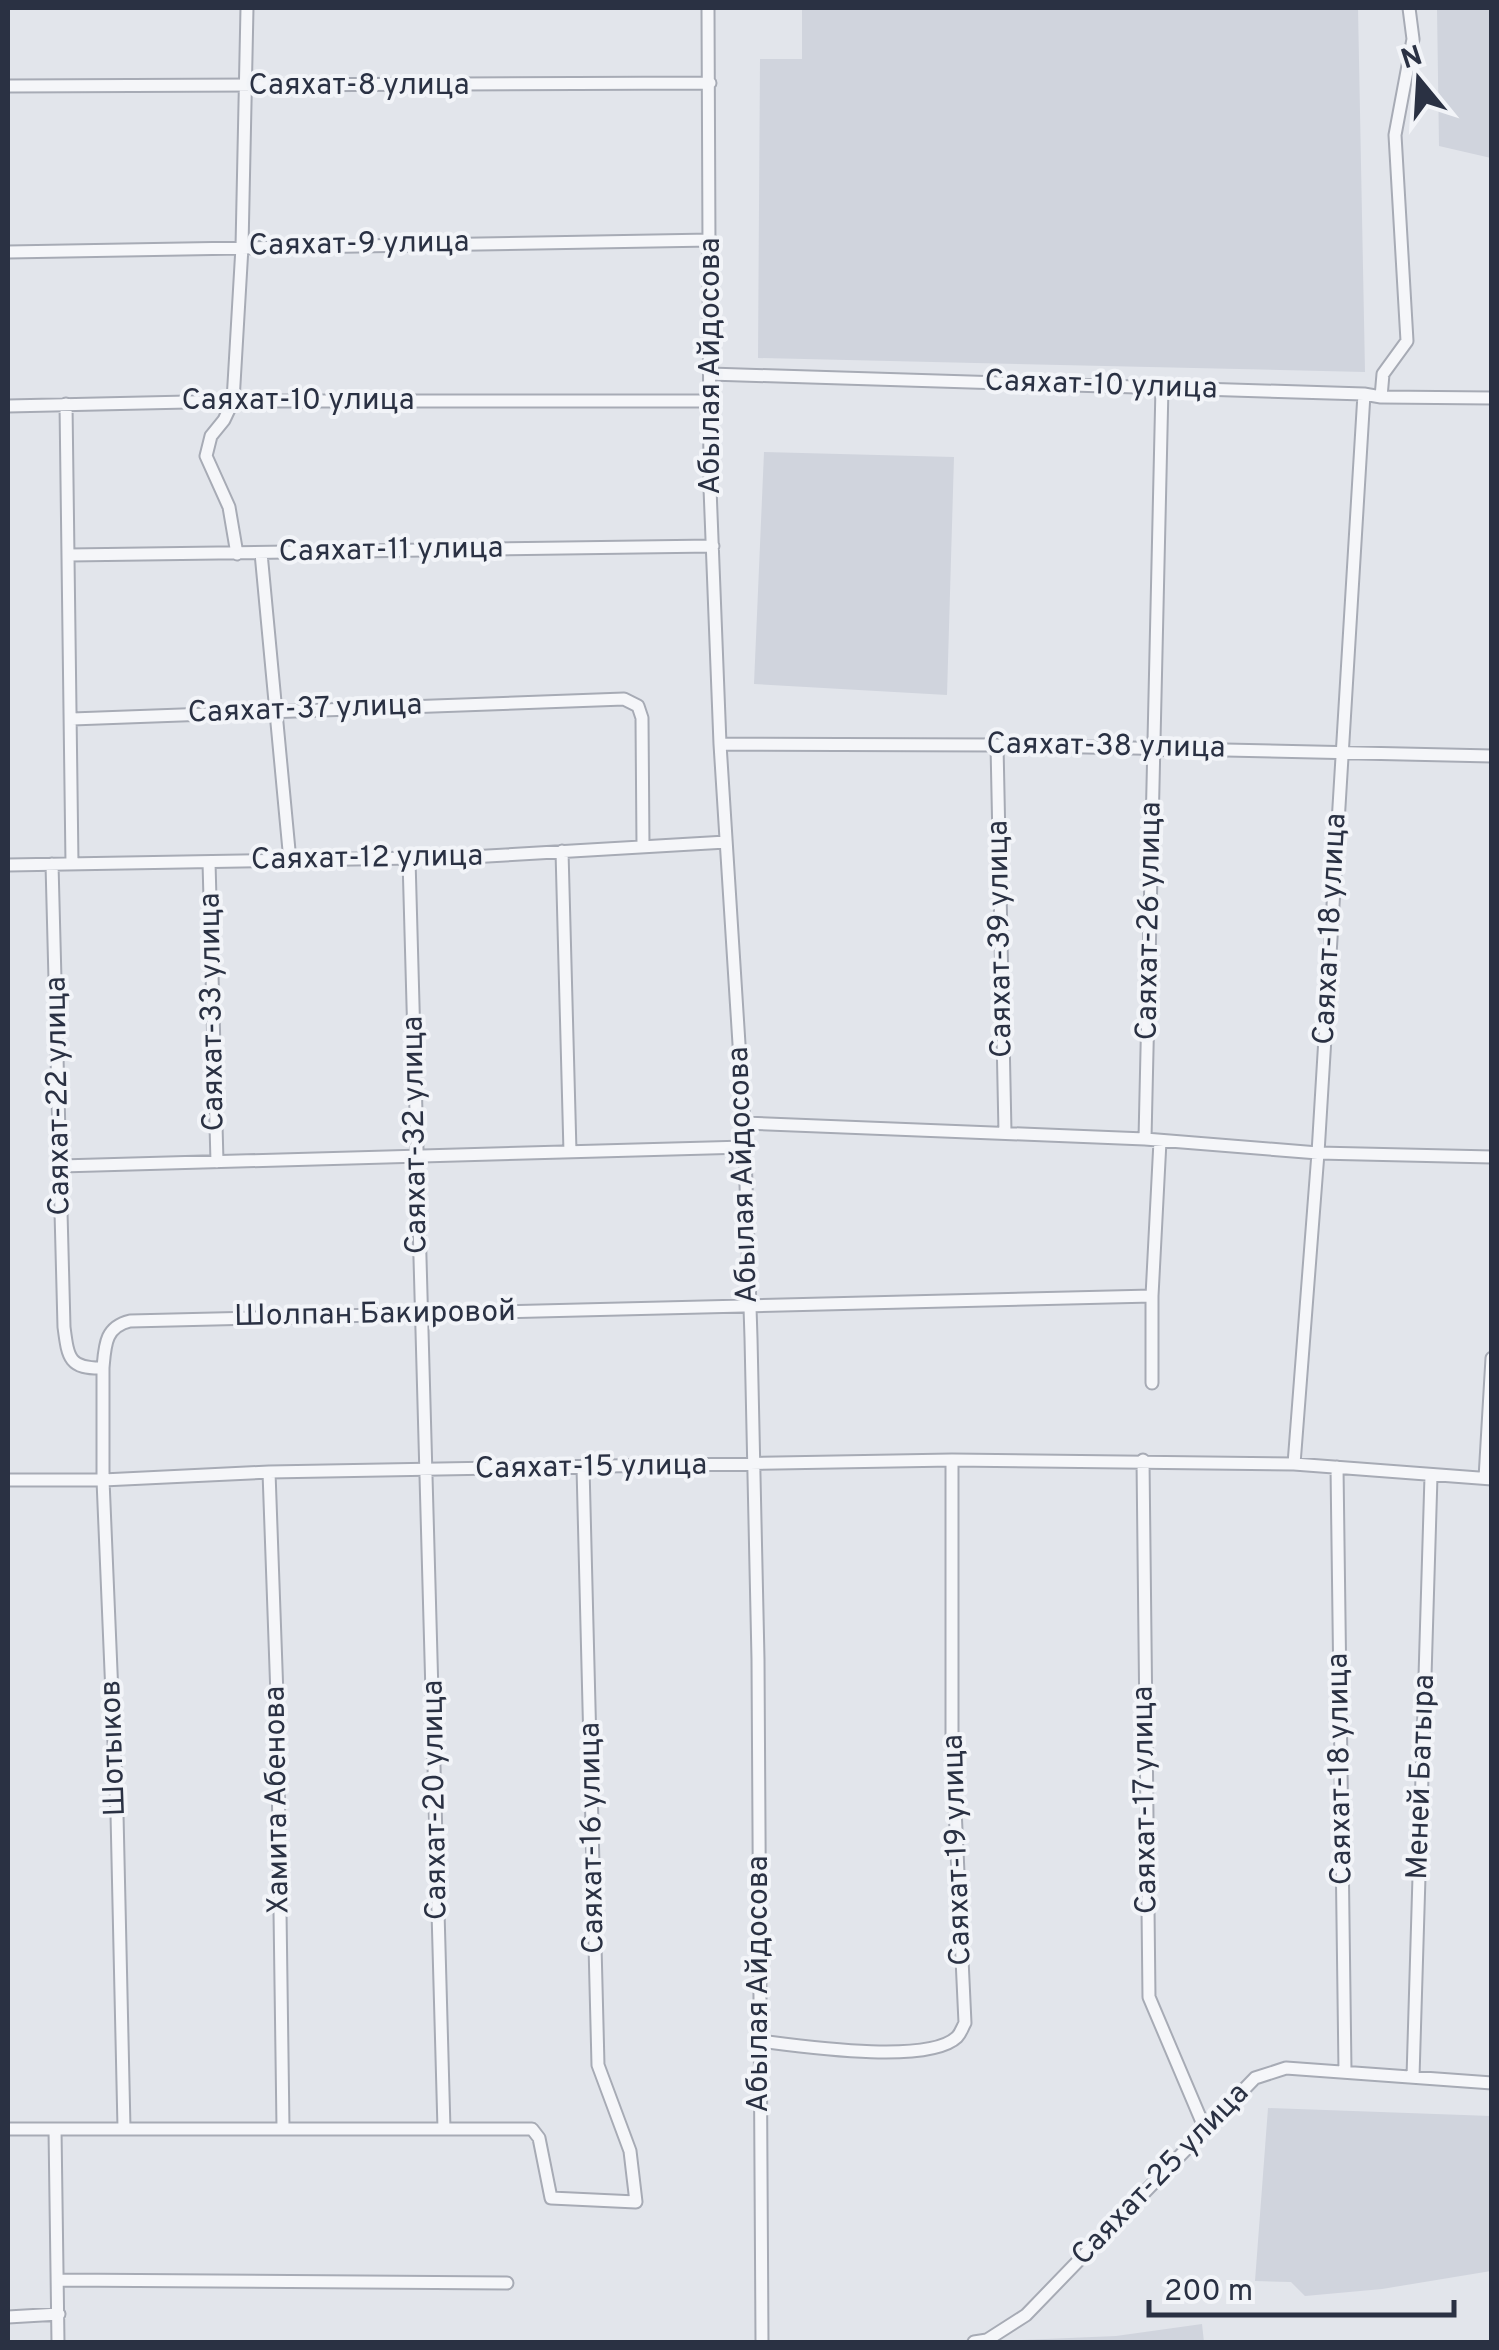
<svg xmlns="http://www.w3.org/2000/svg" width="1499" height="2350" font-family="Overpass,sans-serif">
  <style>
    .built { fill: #d0d4dd }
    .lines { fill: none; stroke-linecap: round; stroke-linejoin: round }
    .street-casing { stroke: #a7abb5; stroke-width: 15 }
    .street { stroke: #f5f6f9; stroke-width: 11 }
    .labels { text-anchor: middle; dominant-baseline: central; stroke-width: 8; stroke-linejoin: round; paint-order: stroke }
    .street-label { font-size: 30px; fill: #2a3143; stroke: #f2f4f8 }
  </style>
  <rect width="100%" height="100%" fill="#e2e5eb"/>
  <path class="built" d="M802 8H1358L1365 372 758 358 760 59H802Z
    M1437 8H1491V158L1439 146Z
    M764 452 954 457 947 695 754 684Z
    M1268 2108 1491 2116V2271L1382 2289 1305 2296 1291 2282 1255 2281Z
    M1202 2324 1204 2342H977L1116 2336Z"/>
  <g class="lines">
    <g class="street-casing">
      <path id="street" d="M708 8 710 488 720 744 744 1123 751 1338 758 1659 762 2342
        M8 86 710 83
        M8 252 711 240
        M710 374 1364 394 1381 397 1492 398
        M1162 387 1145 1139 1318 1153 1492 1157
        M1381 397 1383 374 1407 341 1395 135 1413 39 1409 8
        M66 404 72 864
        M8 406 233 401H709
        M261 553 290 861
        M237 554 229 507 206 456 211 436 224 420 233 401 242 247 247 8
        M69 555 713 546
        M72 719 624 699 638 706 642 718 643 846
        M720 744 997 745 1492 756
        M997 745 1005 1132
        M562 851 570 1152
        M409 859 444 2129
        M209 862 217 1162
        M52 864 64 1327C68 1358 69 1369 103 1368 105 1345 105 1327 130 1321L1152 1296
        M8 865 470 857 726 842
        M744 1123 1145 1139
        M61 1166 745 1147
        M103 1368V1480L117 1814 124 2128
        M1152 1383V1296L1160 1141
        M1143 1460 1149 1997 1205 2129
        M1294 1464 1318 1153 1364 394
        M1337 1467 1345 2071
        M269 1472 277 1696 283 2127
        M1485 1478 1492 1358
        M8 1480H103L269 1472 952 1460 1294 1464 1492 1479
        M760 2041C800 2046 928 2065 957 2037 961 2033 962 2028 965 2023L952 1744V1460
        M1413 2077 1431 1476
        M8 2129H532L539 2138 551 2198 636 2202 630 2151 598 2065 583 1467
        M55 2129 58 2342
        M59 2280 507 2283
        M8 2317 59 2314
        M974 2342 987 2340 1026 2315 1255 2078 1286 2068 1492 2083"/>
    </g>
    <use href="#street" class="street"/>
  </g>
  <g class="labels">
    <g class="street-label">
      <text x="359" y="86">Саяхат-8 улица</text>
      <text transform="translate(359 245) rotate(-1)">Саяхат-9 улица</text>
      <text transform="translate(711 366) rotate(-90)">Абылая Айдосова</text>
      <text transform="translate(1101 386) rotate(2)">Саяхат-10 улица</text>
      <text x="298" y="401">Саяхат-10 улица</text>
      <text transform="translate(391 551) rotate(-1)">Саяхат-11 улица</text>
      <text transform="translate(305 710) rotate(-2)">Саяхат-37 улица</text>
      <text transform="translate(1106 747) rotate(1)">Саяхат-38 улица</text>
      <text transform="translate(367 859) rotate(-1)">Саяхат-12 улица</text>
      <text transform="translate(1150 921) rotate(-89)">Саяхат-26 улица</text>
      <text transform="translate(1331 929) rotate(-87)">Саяхат-18 улица</text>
      <text transform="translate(1001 939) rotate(-91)">Саяхат-39 улица</text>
      <text transform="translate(213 1012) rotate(-91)">Саяхат-33 улица</text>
      <text transform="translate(59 1096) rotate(-91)">Саяхат-22 улица</text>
      <text transform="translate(416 1135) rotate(-91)">Саяхат-32 улица</text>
      <text transform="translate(744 1175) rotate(-92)">Абылая Айдосова</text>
      <text transform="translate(375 1315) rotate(-1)">Шолпан Бакировой</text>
      <text transform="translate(591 1468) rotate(-1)">Саяхат-15 улица</text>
      <text transform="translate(114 1748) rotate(-92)">Шотыков</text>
      <text transform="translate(1341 1769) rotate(-91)">Саяхат-18 улица</text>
      <text transform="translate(1422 1777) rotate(-88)">Меней Батыра</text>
      <text transform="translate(278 1800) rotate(-91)">Хамита Абенова</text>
      <text transform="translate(436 1800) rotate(-91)">Саяхат-20 улица</text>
      <text transform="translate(1146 1800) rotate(-91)">Саяхат-17 улица</text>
      <text transform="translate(593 1838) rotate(-91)">Саяхат-16 улица</text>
      <text transform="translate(958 1850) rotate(-92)">Саяхат-19 улица</text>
      <text transform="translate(759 1984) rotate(-90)">Абылая Айдосова</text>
      <text transform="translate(1161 2175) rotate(-46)">Саяхат-25 улица</text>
    </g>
  </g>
  <rect width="1499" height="2350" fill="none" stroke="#2a3143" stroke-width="20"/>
  <g transform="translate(1419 80) rotate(342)" stroke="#f2f4f8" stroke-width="8" paint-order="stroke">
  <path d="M0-8L18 38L0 25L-18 38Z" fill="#2a3143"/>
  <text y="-15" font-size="28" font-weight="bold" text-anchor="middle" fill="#2a3143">N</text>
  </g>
  <path d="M1149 2300v15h305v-15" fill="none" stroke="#2a3143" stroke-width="5"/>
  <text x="1164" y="2300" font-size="30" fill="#2a3143" stroke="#f2f4f8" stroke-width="8" paint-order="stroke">200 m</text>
</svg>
